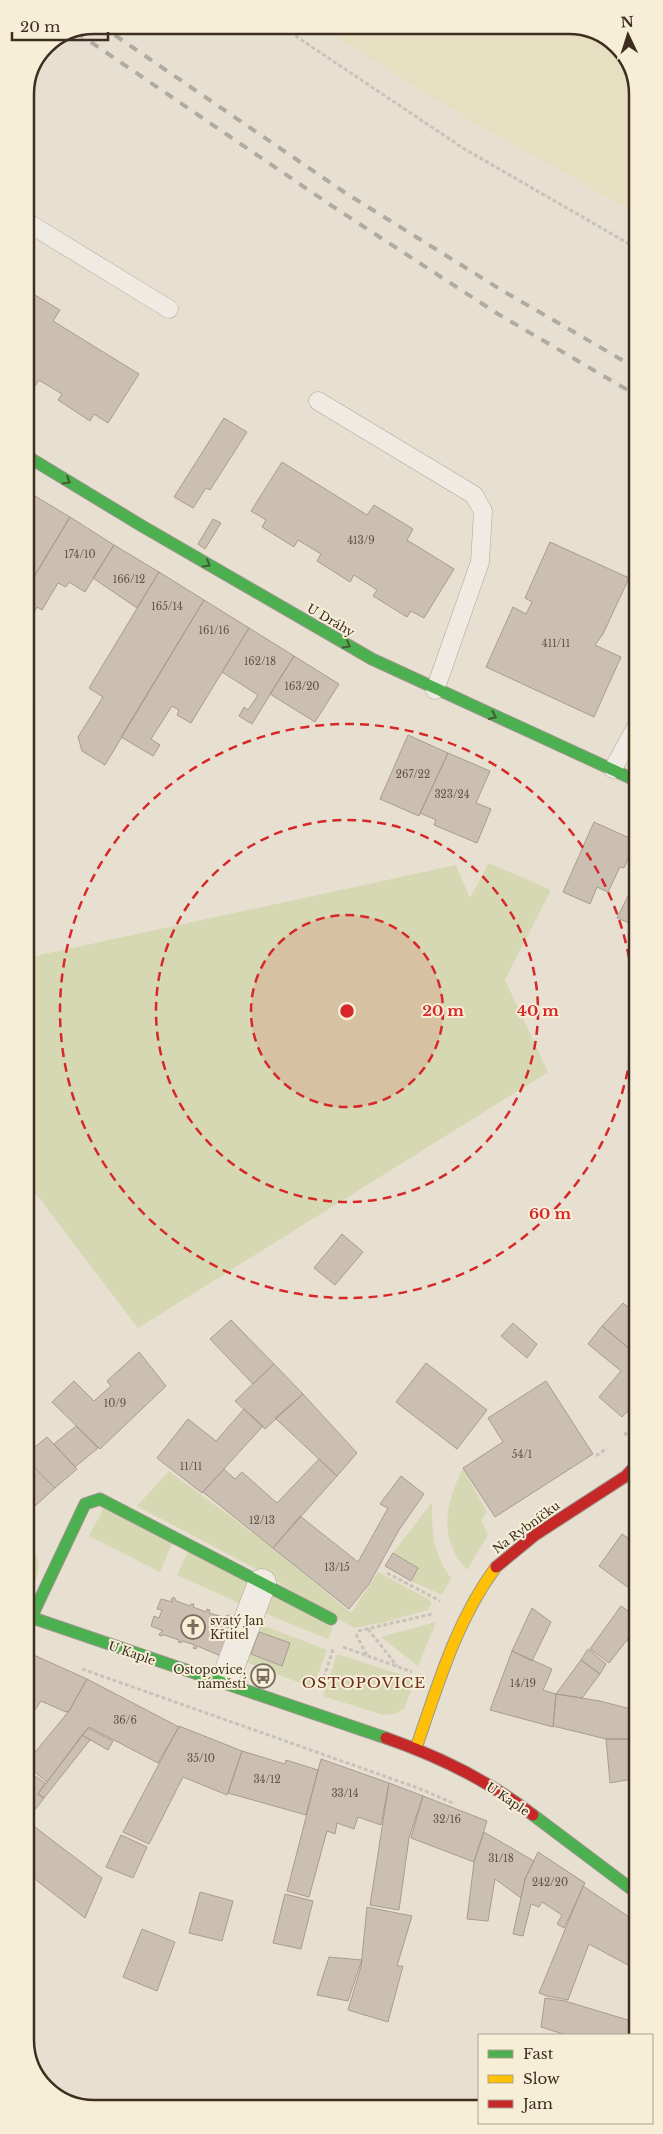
<svg xmlns="http://www.w3.org/2000/svg" width="663" height="2134" font-family="'Libre Baskerville',serif">
  <style>
    .farmland { fill: #e6dfc2 }
    .green { fill: #d6d7b3 }
    .building { fill: #cbbfb2; stroke: #a89c90 }
    .lines { fill: none; stroke-linecap: round; stroke-linejoin: round }
    .lane-casing { stroke: #ada599; stroke-width: 19 }
    .street-casing { stroke: #ada599; stroke-width: 29 }
    .fast-casing { stroke: #9c958a; stroke-width: 13 }
    .slow-casing { stroke: #9c958a; stroke-width: 13 }
    .jam-casing { stroke: #9c958a; stroke-width: 13 }
    .path { stroke: #c8c2b9; stroke-width: 3; stroke-dasharray: 4 2.5; stroke-linecap: butt }
    .lane { stroke: #efebe3; stroke-width: 18 }
    .street { stroke: #efebe3; stroke-width: 28 }
    .fast { stroke: #4caf50; stroke-width: 11 }
    .slow { stroke: #ffc107; stroke-width: 11 }
    .jam { stroke: #c62828; stroke-width: 11 }
    .rail { stroke: #afaaa2; stroke-width: 4; stroke-dasharray: 9 9; stroke-linecap: butt }
    .oneway { stroke: #425b31 }
    .ring { fill: none; stroke: #d62828; stroke-width: 2.5; stroke-dasharray: 9 6 }
    .labels { text-anchor: middle; dominant-baseline: central; stroke-width: 4; stroke-linejoin: round; paint-order: stroke }
    .number-label { font-size: 10px; fill: #605244 }
    .street-label { font-size: 12px; fill: #3d2e20; stroke: #f7eed8 }
    .poi-label { font-size: 12px; fill: #3d2e20; stroke: #f7eed8; text-anchor: start }
    .quarter-label { font-size: 15px; letter-spacing: 1px; fill: #6b2e1e; stroke: #f7eed8 }
    .rim { fill: none; stroke: #3d2e20; stroke-width: 2.5 }
    .centre { fill: #d62828; stroke: #f7eed8; stroke-width: 2.5 }
    .ring-label { font-size: 15px; text-anchor: middle; font-weight: bold; fill: #d62828; stroke: #f7eed8; stroke-width: 4; stroke-linejoin: round; paint-order: stroke }
  </style>
  <rect width="100%" height="100%" fill="#e7e0d1"/>
  <path class="farmland" d="M320 25H574L615 42 636 76V213L473 122 387 69Z"/>
  <path class="green" d="M489 863 551 890 505 980 548 1072 138 1328 26 1181V958L456 865 470 898Z
    M463 1468 487 1512 481 1520 488 1535 467 1570C437 1538 446 1503 463 1468Z
    M169 1471 273 1548 351 1613 378 1572 430 1600 431 1604 427 1610 386 1622 354 1628 254 1568 137 1506Z
    M107 1502 174 1539 160 1572 89 1536Z
    M432 1502C432 1534 432 1550 451 1578L442 1595 411 1581 418 1568 393 1553Z
    M27 1542C44 1560 39 1569 32 1590L27 1588Z
    M190 1547 250 1581 241 1604 177 1575Z
    M266 1590 333 1628 328 1639 257 1610Z
    M254 1622 327 1650 313 1688 241 1660Z
    M436 1622 418 1666 381 1637Z
    M337 1654 415 1679 404 1709 395 1714 383 1715 323 1696Z"/>
  <path class="building" d="M25 289 60 310 53 321 139 374 108 423 94 414 90 421 58 400 62 394 39 380 35 386 25 380Z
    M224 418 247 432 210 490 206 488 193 508 174 497Z
    M282 462 367 515 374 505 413 529 407 540 454 569 424 618 411 611 407 617 373 596 377 590 354 575 350 582 317 561 321 554 298 540 294 547 262 527 266 520 251 511Z
    M25 490 70 517 26 590V551L29 545 26 543Z
    M70 517 114 545 85 592 69 582 66 587 58 583 42 610 37 607 31 618 26 614V590Z
    M213 519 221 523 205 549 198 544Z
    M550 542 629 578 603 634 595 645 621 657 594 717 486 667 513 607 526 614 532 602 525 598Z
    M114 545 159 572 137 608 93 578Z
    M159 572 204 600 105 765 82 751 78 737 103 697 89 688Z
    M204 600 249 628 191 723 177 715 179 710 172 706 151 739 160 745 153 756 121 737Z
    M249 628 294 656 252 724 239 716 244 707 248 710 258 695 222 672Z
    M294 656 339 684 315 722 270 694Z
    M408 735 448 753 419 816 380 799Z
    M448 753 490 771 476 803 491 809 477 843 434 825 436 820 420 813Z
    M594 822 636 841 624 868 620 867 608 892 597 887 590 904 563 892Z
    M628 896 637 900V926L617 918Z
    M342 1234 363 1252 335 1285 314 1268Z
    M623 1303 637 1314V1355L602 1326Z
    M231 1320 274 1364 253 1384 210 1339Z
    M513 1323 537 1344 527 1358 501 1336Z
    M602 1326 637 1355V1416L629 1410 622 1417 599 1397 621 1371 588 1344Z
    M139 1352 166 1386 100 1449 52 1402 74 1381 94 1401 111 1386 107 1381Z
    M426 1363 487 1410 457 1449 396 1402Z
    M274 1364 303 1394 265 1429 235 1401Z
    M546 1381 593 1454 495 1517 463 1468 503 1442 488 1418Z
    M303 1394 357 1453 337 1476 275 1418Z
    M244 1409 263 1426 202 1493 157 1458 188 1419 216 1441Z
    M76 1426 98 1448 75 1467 54 1444Z
    M47 1437 77 1469 55 1488 27 1460V1438L35 1447Z
    M319 1459 337 1476 273 1548 203 1492 224 1469 235 1479 242 1472 277 1503Z
    M27 1460 55 1488 34 1507 27 1500Z
    M401 1476 424 1494 399 1530 369 1584 349 1609 273 1548 300 1516 358 1562 388 1508 380 1504Z
    M27 1500 34 1507 27 1513Z
    M622 1534 632 1541 637 1534V1594L599 1566Z
    M393 1553 418 1568 411 1581 385 1566Z
    M174 1597 176 1601 190 1606 191 1604H194L193 1607 206 1612 207 1609 210 1610 209 1613 223 1617 230 1615 237 1617 221 1656 197 1646 196 1649 193 1648 195 1645 182 1641 181 1643 178 1642 179 1640 164 1635 160 1636 159 1634 163 1631 151 1626 154 1616 159 1618 162 1610 157 1609 161 1599 173 1602 171 1599Z
    M621 1606 638 1618V1626L609 1663 590 1649Z
    M532 1608 551 1622 532 1661 512 1651Z
    M638 1626V1648L627 1640Z
    M259 1632 290 1643 282 1666 251 1654Z
    M588 1649 606 1664 600 1674 581 1660Z
    M512 1651 552 1669 543 1690 556 1694 553 1727 490 1710Z
    M27 1652 87 1679 69 1711 66 1712 41 1701 27 1722Z
    M581 1660 600 1674 582 1698 556 1694Z
    M87 1679 179 1727 158 1763 89 1727 47 1782 27 1766V1762L69 1711Z
    M556 1694 600 1701 638 1711V1737L632 1739H606L553 1726Z
    M179 1726 242 1751 227 1795 183 1777 149 1844 123 1832Z
    M88 1728 113 1741 108 1750 82 1735Z
    M82 1735 90 1740 44 1798 38 1794Z
    M606 1739H632L638 1751V1778L610 1783Z
    M242 1751 285 1764 286 1760 318 1770 306 1815 228 1793Z
    M321 1759 389 1783 381 1825 358 1817 354 1829 337 1823 335 1834 327 1831 309 1897 287 1891Z
    M27 1770 45 1783 38 1794 44 1798 27 1820Z
    M389 1783 423 1796 409 1838 399 1910 370 1905Z
    M423 1796 487 1821 474 1862 411 1838Z
    M27 1821 102 1878 85 1918 27 1873Z
    M484 1832 534 1861 525 1879 521 1898 495 1879 488 1921 467 1919 474 1862Z
    M121 1835 147 1847 133 1878 106 1867Z
    M538 1852 585 1883 564 1928 557 1924 562 1915 542 1902 539 1907 531 1904 523 1936 513 1934 525 1879Z
    M583 1886 638 1923V1959L633 1966 626 1964 589 1944 568 2000 547 1996 539 1993Z
    M200 1892 233 1901 222 1941 189 1933Z
    M285 1894 313 1901 301 1949 273 1943Z
    M367 1907 412 1916 397 1966H403L388 2022 348 2010 361 1967Z
    M142 1929 175 1942 157 1991 123 1977Z
    M329 1957 362 1960 348 2001 317 1995Z
    M545 1998 565 2001 638 2023V2035H566L541 2027Z"/>
  <g class="lines">
    <g class="lane-casing">
      <path id="lane" d="M25 221 169 309
        M318 401 474 495 483 511 480 562 435 690
        M613 769 636 727"/>
    </g>
    <g class="street-casing">
      <path id="street" d="M230 1667 262 1583"/>
    </g>
    <g class="fast-casing">
      <path id="fast" d="M25 455 142 526 372 659 637 781
        M27 1616 386 1738
        M31 1618 85 1504 100 1499 331 1619
        M533 1815 638 1894"/>
    </g>
    <g class="slow-casing">
      <path id="slow" d="M416 1748C438 1685 456 1621 496 1567"/>
    </g>
    <g class="jam-casing">
      <path id="jam" d="M496 1567 535 1535 626 1476 637 1464
        M386 1738C438 1756 489 1781 533 1815"/>
    </g>
    <path class="path" d="M279 25 463 148 636 248
      M624 1435 637 1425
      M596 1456 607 1448
      M387 1573 440 1601
      M368 1629 397 1666
      M358 1631 432 1614
      M356 1634 367 1656
      M343 1647 412 1672
      M82 1669 418 1788 455 1804
      M322 1684 333 1649"/>
    <use href="#lane" class="lane"/>
    <use href="#street" class="street"/>
    <use href="#fast" class="fast"/>
    <use href="#slow" class="slow"/>
    <use href="#jam" class="jam"/>
    <path class="rail" d="M100 25 344 192 503 291 636 368
      M76 32 335 208 498 314 636 395"/>
  </g>
  <defs><path id="oneway-chevron" d="M-2-3.5L2.5 0L-2 3.5" fill="none" stroke-width="1.6" stroke-linecap="round" stroke-linejoin="round" transform="scale(1.25)"/></defs>
  <g class="oneway">
    <use href="#oneway-chevron" transform="translate(67 481) rotate(31)"/>
    <use href="#oneway-chevron" transform="translate(207 564) rotate(30)"/>
    <use href="#oneway-chevron" transform="translate(347 645) rotate(30)"/>
    <use href="#oneway-chevron" transform="translate(493 716) rotate(24)"/>
  </g>
  <circle cx="347" cy="1011" r="96" fill="#d62828" fill-opacity=".12"/>
  <g class="ring">
    <circle cx="347" cy="1011" r="96"/>
    <circle cx="347" cy="1011" r="191"/>
    <circle cx="347" cy="1011" r="287"/>
  </g>
  <defs>
    <g id="church-ring" transform="scale(1.25)"><circle r="9.5" fill="#f7eed8" stroke="#786c5e" stroke-width="1.5"/><path d="M-1.2-6h2.4v3.5h3.3v2.4h-3.3V6h-2.4V-.1h-3.3v-2.4h3.3Z" fill="#786c5e"/></g>
    <g id="bus-ring" transform="scale(1.25)"><circle r="9.5" fill="#f7eed8" stroke="#786c5e" stroke-width="1.5"/><path d="M-5-6H5V4H4V6H2V4H-2V6H-4V4H-5ZM-3.5-4V0h7V-4ZM-3.5 1.2v1.5H-2V1.2ZM2 1.2v1.5H3.5V1.2Z" fill="#786c5e"/></g>
  </defs>
  <g fill-rule="evenodd">
    <use href="#church-ring" x="193" y="1627"/>
    <use href="#bus-ring" x="263" y="1676"/>
  </g>
  <g class="labels">
    <g class="number-label">
      <text x="361" y="540">413/9</text>
      <text x="80" y="554">174/10</text>
      <text x="129" y="579">166/12</text>
      <text x="167" y="606">165/14</text>
      <text x="214" y="630">161/16</text>
      <text x="556" y="643">411/11</text>
      <text x="260" y="661">162/18</text>
      <text x="302" y="686">163/20</text>
      <text x="413" y="774">267/22</text>
      <text x="452" y="794">323/24</text>
      <text x="115" y="1403">10/9</text>
      <text x="522" y="1454">54/1</text>
      <text x="191" y="1466">11/11</text>
      <text x="262" y="1520">12/13</text>
      <text x="337" y="1567">13/15</text>
      <text x="523" y="1683">14/19</text>
      <text x="125" y="1720">36/6</text>
      <text x="201" y="1758">35/10</text>
      <text x="267" y="1779">34/12</text>
      <text x="345" y="1793">33/14</text>
      <text x="447" y="1819">32/16</text>
      <text x="501" y="1858">31/18</text>
      <text x="550" y="1882">242/20</text>
    </g>
    <g class="street-label">
      <text transform="translate(331 620) rotate(30)">U Dráhy</text>
      <text transform="translate(526 1527) rotate(-36)">Na Rybníčku</text>
      <text transform="translate(132 1653) rotate(19)">U Kaple</text>
      <text transform="translate(508 1799) rotate(34)">U Kaple</text>
    </g>
    <g class="poi-label">
      <text x="210" y="1620">svatý Jan<tspan x="210" dy="14">Křtitel</tspan></text>
      <text x="246" y="1669" text-anchor="end">Ostopovice,<tspan x="246" dy="14">náměstí</tspan></text>
    </g>
    <g class="quarter-label">
      <text x="364" y="1682">OSTOPOVICE</text>
    </g>
  </g>
  <path d="M0 0H663V2134H0ZM94 34H569A60 60 0 0 1 629 94V2040A60 60 0 0 1 569 2100H94A60 60 0 0 1 34 2040V94A60 60 0 0 1 94 34Z" fill="#f7eed8" fill-rule="evenodd"/>
  <path class="rim" d="M94 34H569A60 60 0 0 1 629 94V2040A60 60 0 0 1 569 2100H94A60 60 0 0 1 34 2040V94A60 60 0 0 1 94 34Z"/>
  <circle cx="347" cy="1011" r="8" class="centre"/>
  <g class="ring-label">
    <text x="443" y="1016">20 m</text>
    <text x="538" y="1016">40 m</text>
    <text x="550" y="1219">60 m</text>
  </g>
  <rect x="478" y="2034" width="175" height="90" fill="#f7eed8" stroke="#ada18e"/>
  <rect x="488" y="2050" width="25" height="8" fill="#4caf50" stroke="#ada18e"/>
  <text x="523" y="2059" font-size="15" fill="#3d2e20">Fast</text>
  <rect x="488" y="2075" width="25" height="8" fill="#ffc107" stroke="#ada18e"/>
  <text x="523" y="2084" font-size="15" fill="#3d2e20">Slow</text>
  <rect x="488" y="2100" width="25" height="8" fill="#c62828" stroke="#ada18e"/>
  <text x="523" y="2109" font-size="15" fill="#3d2e20">Jam</text>
  <g transform="translate(628 35) rotate(356)" stroke="#f7eed8" stroke-width="4" paint-order="stroke">
  <path d="M0-4L9 19L0 12L-9 19Z" fill="#3d2e20"/>
  <text y="-8" font-size="14" font-weight="bold" text-anchor="middle" fill="#3d2e20">N</text>
  </g>
  <path d="M12 32v8h96v-8" fill="none" stroke="#3d2e20" stroke-width="2.5"/>
  <text x="20" y="32" font-size="15" fill="#3d2e20" stroke="#f7eed8" stroke-width="4" paint-order="stroke">20 m</text>
</svg>
